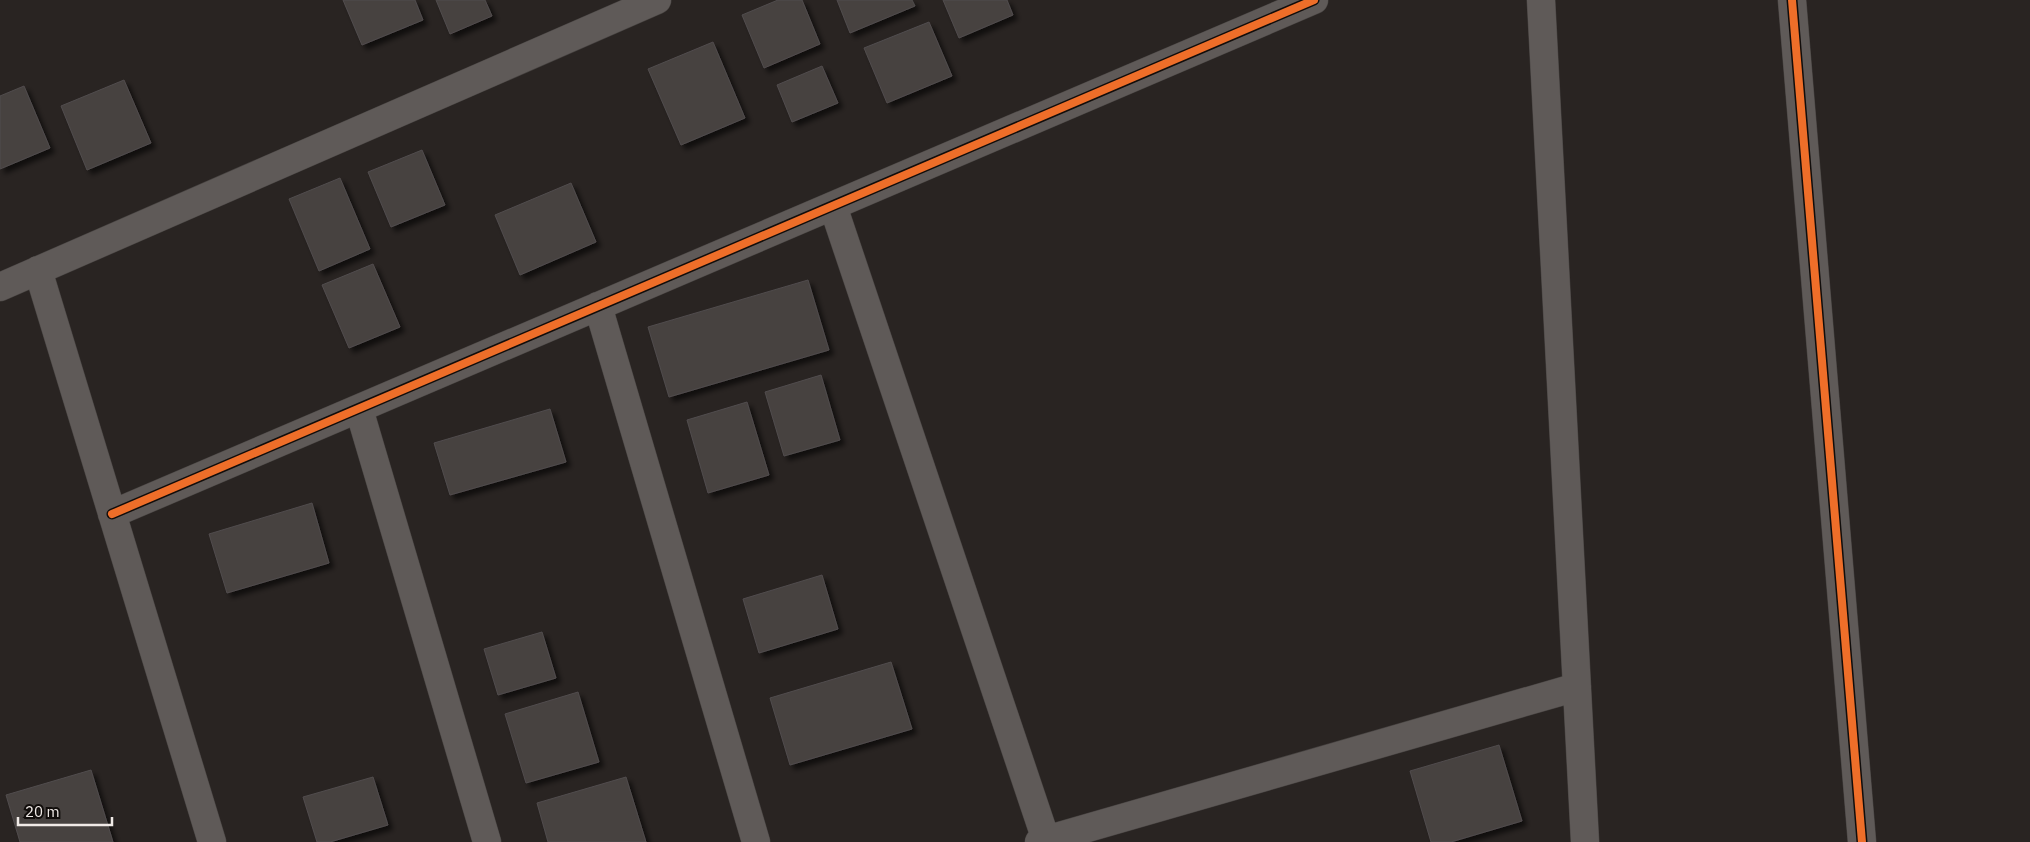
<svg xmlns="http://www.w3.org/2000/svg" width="2030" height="842" font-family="'IBM Plex Sans',sans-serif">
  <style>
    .building { fill: #464241; stroke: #514c4d; filter: url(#shadow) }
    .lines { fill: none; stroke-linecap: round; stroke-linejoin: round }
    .street-casing { stroke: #464240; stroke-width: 29 }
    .street { stroke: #5f5a58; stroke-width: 28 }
    .cycleway-casing { stroke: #110d0b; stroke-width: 11 }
    .cycleway { stroke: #ee6e29; stroke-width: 8 }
  </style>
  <defs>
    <filter id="shadow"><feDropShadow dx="4.5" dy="4.5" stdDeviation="2.5" flood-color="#0009"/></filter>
  </defs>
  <rect width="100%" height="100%" fill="#292422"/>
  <path class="building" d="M343 0H415L423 20 362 45Z
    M436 0H485L492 16 450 34Z
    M778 0H802L820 44 764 68 742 15Z
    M837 0H912L915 6 850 33Z
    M943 0H1007L1013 15 959 38Z
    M929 22 952 76 887 103 864 48Z
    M713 42 745 118 681 145 648 69Z
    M822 66 838 103 792 122 777 85Z
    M124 80 151 143 87 170 61 106Z
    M24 86 50 148 0 169V96Z
    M422 150 445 205 391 227 368 172Z
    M340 178 370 249 319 271 289 199Z
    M571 183 596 242 520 275 495 215Z
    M373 264 400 327 349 348 322 285Z
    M808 280 829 350 669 397 648 327Z
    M821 375 840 440 784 456 765 392Z
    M747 402 769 475 708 493 687 420Z
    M550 409 566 462 450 495 434 443Z
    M312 503 329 563 227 593 209 534Z
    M822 575 838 629 759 653 743 599Z
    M542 632 556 678 498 695 484 649Z
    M891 662 912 729 790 765 770 698Z
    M578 692 599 762 526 783 505 714Z
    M1499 745 1522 821 1451 842H1431L1410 771Z
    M91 770 113 842H20L6 795Z
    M373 777 388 825 330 842H317L303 797Z
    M626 777 646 842H548L537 803Z"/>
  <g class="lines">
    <g class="street-casing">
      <path id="street" d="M1541 0 1585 842
        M1792 0 1862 842
        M833 206 1046 840
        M38 270 212 842
        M0 287 657 0
        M598 306 756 842
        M359 409 487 842
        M112 514 1314 0
        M1039 842 1577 687"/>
    </g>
    <use href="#street" class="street"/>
    <g class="cycleway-casing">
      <path id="cycleway" d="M1792 0 1862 842
        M112 514 1314 0"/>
    </g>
    <use href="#cycleway" class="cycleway"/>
  </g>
  <path d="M18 817v8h94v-8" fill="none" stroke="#f0eae7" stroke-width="2.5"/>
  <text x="25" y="817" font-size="15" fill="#f0eae7" stroke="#110d0b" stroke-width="4" paint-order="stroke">20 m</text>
</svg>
